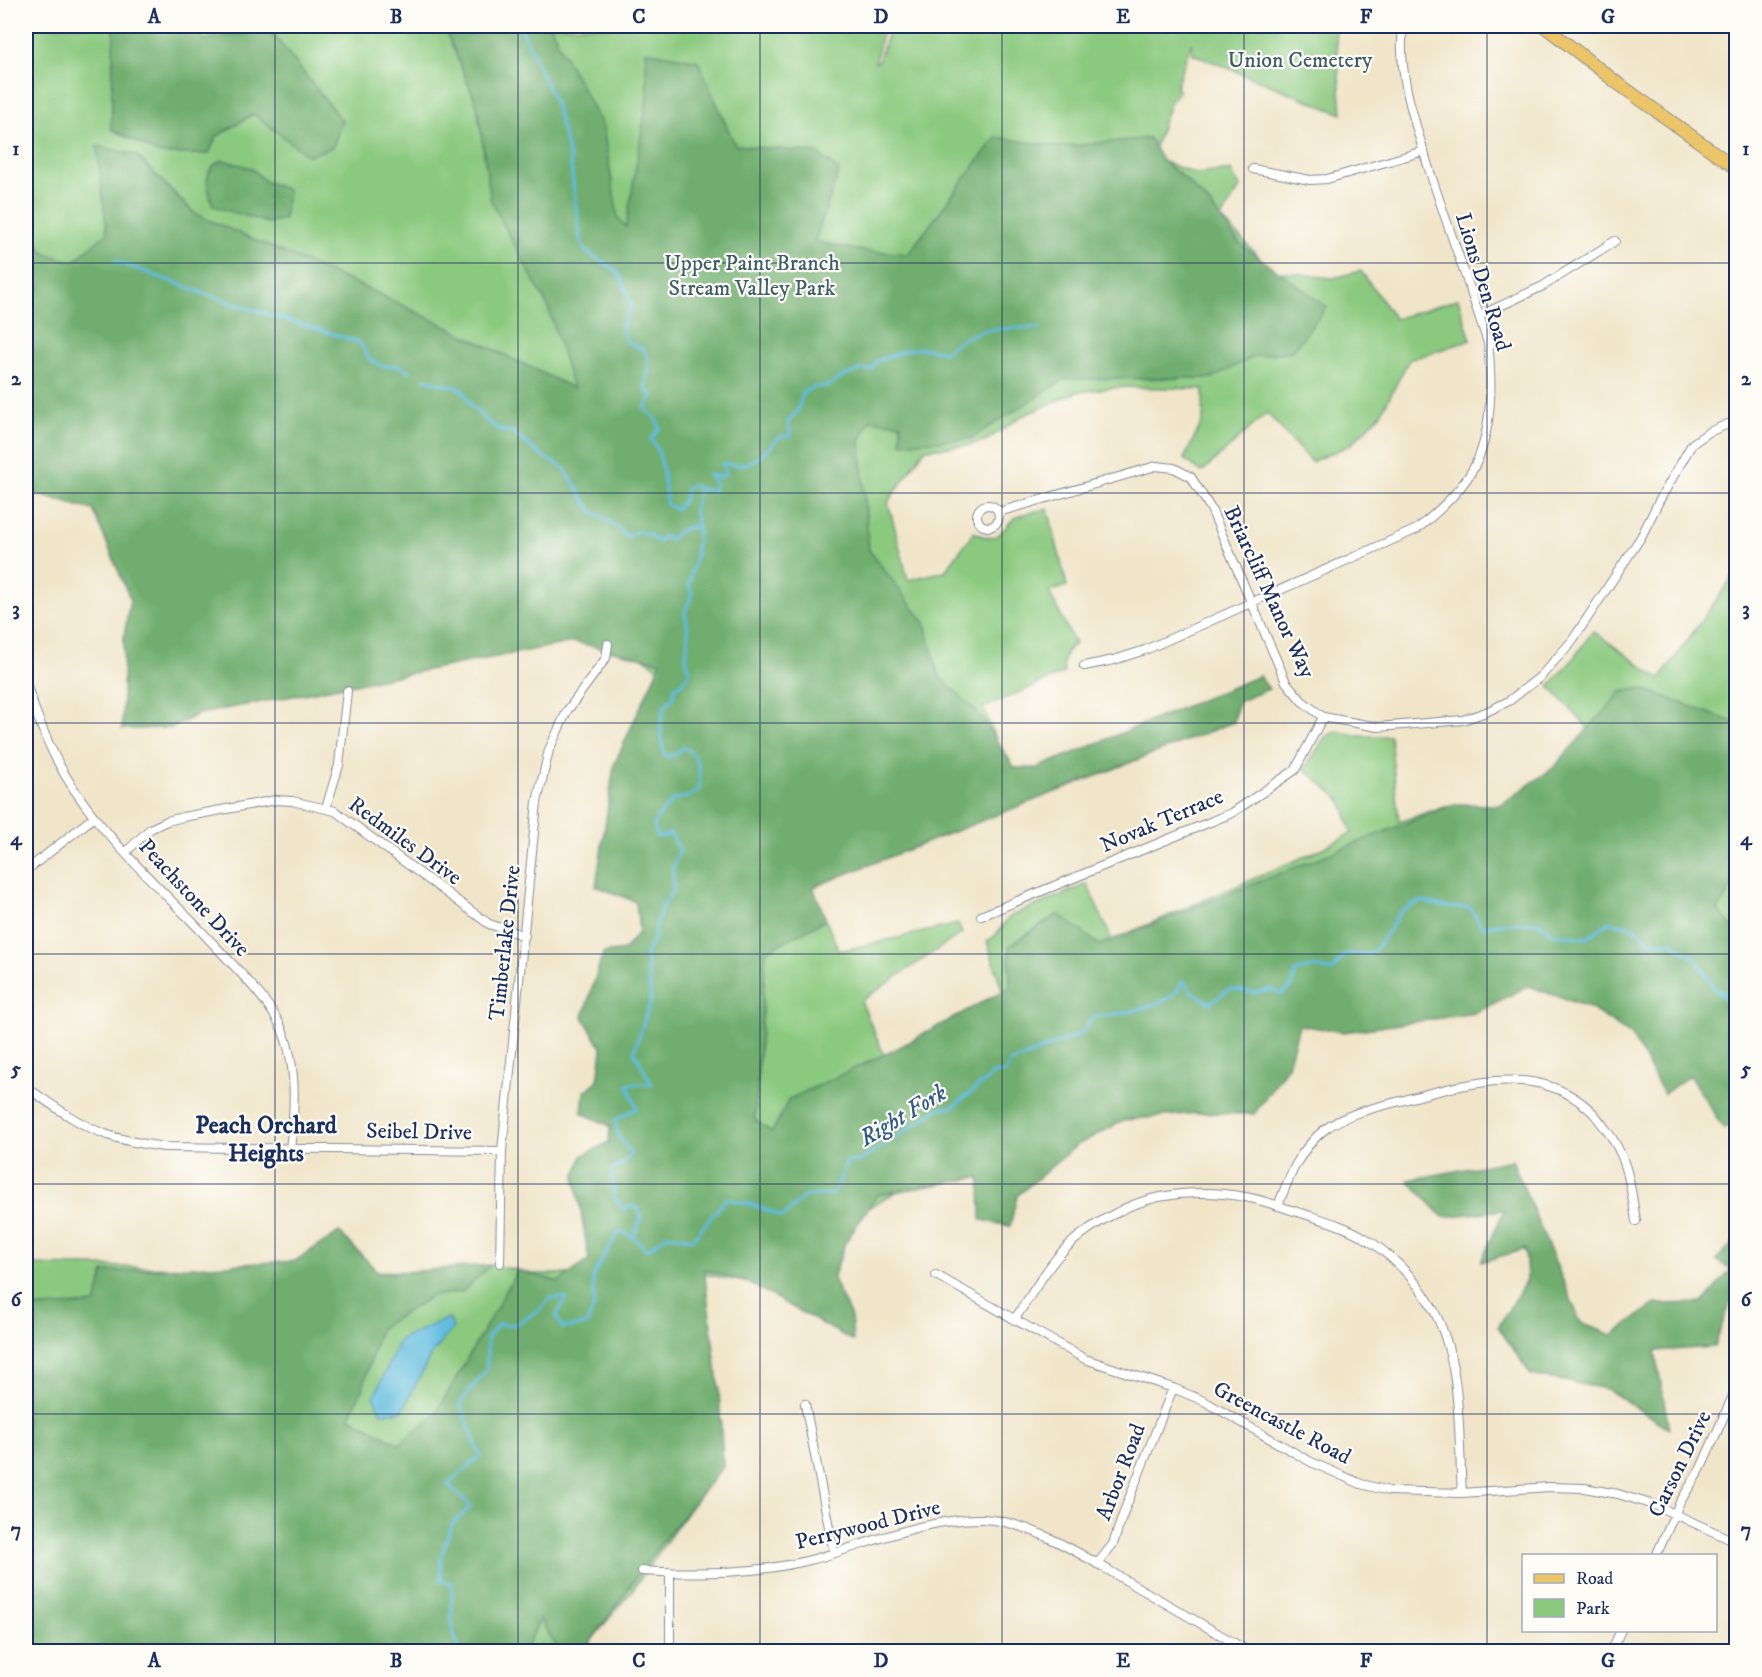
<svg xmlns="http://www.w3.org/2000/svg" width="1762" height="1677" font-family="'IM FELL DW Pica',serif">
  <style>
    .green { fill: #8bc97f; stroke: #537c6e; stroke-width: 1.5; fill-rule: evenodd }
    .forest { fill: #70ad6e; stroke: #466e66; stroke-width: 1.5 }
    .water { fill: #61bcdf; stroke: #3e769e; stroke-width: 1.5 }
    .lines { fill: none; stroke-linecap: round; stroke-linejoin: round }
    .stream { stroke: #61bcdf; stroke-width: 3 }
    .minor-casing { stroke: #868a94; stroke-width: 10 }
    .primary-casing { stroke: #868a94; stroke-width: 14 }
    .minor { stroke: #fff; stroke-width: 8 }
    .primary { stroke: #ecc569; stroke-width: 12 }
    .grid { fill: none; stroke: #1b2f5e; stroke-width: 1.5; stroke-opacity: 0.55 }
    .labels { text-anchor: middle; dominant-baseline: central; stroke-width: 4.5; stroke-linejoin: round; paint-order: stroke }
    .park-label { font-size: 22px; fill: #3d5d68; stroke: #fdfcf7 }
    .street-label { font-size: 22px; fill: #1b2f5e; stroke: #fdfcf7 }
    .water-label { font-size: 24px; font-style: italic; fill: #305985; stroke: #fdfcf7 }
    .neighbourhood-label { font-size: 24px; font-weight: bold; fill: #1b2f5e; stroke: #fdfcf7 }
    .neatline { fill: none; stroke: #1b2f5e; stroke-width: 2 }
    .grid-label { font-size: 20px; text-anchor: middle; font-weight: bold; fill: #1b2f5e }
  </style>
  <rect width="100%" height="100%" fill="#fdfcf7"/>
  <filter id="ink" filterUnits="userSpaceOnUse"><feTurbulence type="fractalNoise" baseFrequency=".0167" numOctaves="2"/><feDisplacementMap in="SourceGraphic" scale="12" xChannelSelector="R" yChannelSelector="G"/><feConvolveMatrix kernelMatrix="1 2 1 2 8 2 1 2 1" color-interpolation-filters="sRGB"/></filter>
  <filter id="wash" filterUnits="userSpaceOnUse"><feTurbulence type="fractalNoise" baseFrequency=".008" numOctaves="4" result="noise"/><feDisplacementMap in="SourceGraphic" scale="24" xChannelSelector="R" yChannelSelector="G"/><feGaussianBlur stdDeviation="1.35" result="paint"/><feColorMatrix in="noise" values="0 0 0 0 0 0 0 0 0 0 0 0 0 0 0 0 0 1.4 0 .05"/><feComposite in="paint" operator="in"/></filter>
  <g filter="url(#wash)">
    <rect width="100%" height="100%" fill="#f0e5c9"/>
    <path class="green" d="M26 26H444L477 105 491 201 497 144 448 26H884L875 63 878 62 890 26H1335L1342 114 1193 54 1191 44 1176 87 1179 92 1171 101 1151 157 1196 174 1231 170 1234 178 1241 186 1221 218 1273 271 1333 278 1361 271 1395 319 1458 299 1471 340 1409 360 1380 415 1350 445 1311 462 1267 413 1202 472 1184 459 1203 420V389L1122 387 1077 392 1022 416 987 440 970 445 925 449 888 502 908 580 945 571 974 532C1003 549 1002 522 1019 516 1028 512 1039 511 1048 509L1067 586 1049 592 1075 644C1064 650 1062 661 1064 673L983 708 1021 797 812 888 839 951 958 924 962 933 861 1001 886 1060 1003 993 987 941C1000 935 1001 924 1011 916L1087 884 1112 940 1315 852 1352 833 1341 800 1304 769 1325 737 1337 731 1360 736H1390L1399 822 1442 807 1496 810 1546 780 1593 733 1549 686 1570 663 1593 631 1660 679 1736 572V984L1468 963 1129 1057 763 1269 764 1286 705 1274 722 1463 633 1589 587 1646H557L559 1651 578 1647 580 1651H525L527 1647 485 1652 26 1651V1265L482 1273 491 1265 518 1270 516 1274 705 1273 664 821 729 723 643 657 26 274ZM136 155 195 214 221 226 192 217Z"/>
    <path class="forest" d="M114 26H189L204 40 269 29 342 121 333 147 308 156 253 114 216 137 209 154H160L111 129Z
      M444 26H551L560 47 603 127 618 218 626 227 647 100 646 51 698 61 735 145 818 153 839 171 815 241 856 250 908 254 996 137 1058 147 1149 138 1163 162 1181 175 1208 202 1239 243 1327 307 1292 351 1255 356 1212 378 1065 379 970 439 901 443V424L871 420 860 440 869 550 925 623 939 676 978 713 1015 768H1037L1259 676 1269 689 1238 702 1234 722 813 887 826 920 766 951 755 1120 772 1132 789 1099 896 1049 1010 987 1009 946 1058 914 1100 945 1454 804 1500 805 1553 768 1621 692 1641 688 1736 723V879L1718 910 1736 930V1126L1723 1128 1690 1075 1664 1094 1631 1035 1590 1008 1528 986 1476 1013 1344 1032 1299 1025 1288 1066 1254 1114 1198 1113 1125 1120 1077 1145 1017 1196 1010 1226 981 1220 980 1177 877 1195 845 1243 833 1279 851 1317 853 1341 745 1281 704 1269 719 1390 723 1467 654 1552 589 1644 559 1651 540 1619 525 1651H26V1308L95 1304 104 1272 295 1261 339 1232 380 1274 491 1265 462 1292 432 1296 380 1328 363 1387 350 1417 399 1444 435 1415 518 1270 558 1282 589 1260 575 1177 582 1156 609 1142 610 1126 582 1113 584 1092 598 1080 602 1049 583 1017 603 953 624 950 639 932 636 902 596 886 614 765 661 662 574 642 199 714 171 728 122 729 124 636 130 599 93 510 38 495 26 488V226L44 253 73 262 107 233 97 146 136 155 195 214 375 292 573 388 548 307 491 201 477 105Z
      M222 160 251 168 265 181 288 190 284 219 268 223 213 206C208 187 200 171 222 160Z
      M1512 1160 1581 1323 1612 1335 1655 1304 1702 1303 1731 1270 1716 1260 1736 1240V1287L1714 1347 1655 1351 1669 1429 1607 1389 1531 1375 1498 1327 1527 1279 1525 1249 1481 1262 1504 1210 1443 1217 1408 1180Z"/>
    <path class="water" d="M449 1318 453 1328 431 1355 402 1411 381 1413 374 1397 400 1339Z"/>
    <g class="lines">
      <path class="stream" d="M520 26 555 103 570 160 580 238 585 251 617 271 626 289 631 307C625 316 617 334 629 343 632 346 639 347 643 348L649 362 645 389 652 395 645 409 656 419 660 428 651 439C665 456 663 483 667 505L676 509 684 500 686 489 692 485 701 489
        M115 261 228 302 359 342 370 360 383 366H400L410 372
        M424 379 462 389 472 407 488 422 501 431H511L542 456 564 468 592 511 616 526 627 537 638 531 650 535 658 542 663 536 670 540C677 530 685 526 697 527
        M1716 990 1736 1010
        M634 1238 641 1217 639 1209 630 1206 624 1210 614 1197 612 1170 624 1163 631 1153 618 1136 615 1120 637 1108 627 1084H652L634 1052 651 1000 646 953 654 938 657 921 663 905 673 890V866L680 850 670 833 663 837 656 836 654 822 674 799 687 797 699 791C701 773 701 756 683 747L675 755 666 756C660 744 659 721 664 708 666 703 670 701 674 697V688L682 683 690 671 686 660 688 633 685 612 692 594 689 585 696 553 698 527 694 510 698 492 702 489 713 491 715 483 709 475 719 477 726 474 722 464C729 463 735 466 741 465 759 461 768 448 781 436H791L788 422 798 410 803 392 815 387 828 386 842 377 861 370H871L877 361 906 350 923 348 945 352C973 325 1004 328 1040 328
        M462 1652C448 1633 452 1606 452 1584L441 1580V1556L452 1524 471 1506 448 1485 480 1456 460 1403 487 1369V1339L498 1324 514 1325 538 1311 551 1298H566L556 1317 563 1328 586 1325 594 1306 593 1276 617 1234 623 1232 634 1238 647 1250 667 1235 693 1239 726 1199 751 1204 783 1217 805 1196 834 1194 847 1162 860 1161 939 1108 953 1107 995 1073H1005L1010 1063 1082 1033 1093 1017C1116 1015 1153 1009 1172 996 1177 993 1180 986 1183 981L1192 992 1210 1003 1230 989 1255 993 1272 989 1281 995 1292 986 1296 971 1316 967 1332 971 1345 954H1369L1376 949 1401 911 1421 901 1446 907 1471 908 1482 927 1499 924 1538 922 1553 934 1587 938 1609 922 1633 927 1649 941 1671 942 1697 960 1714 988 1736 997"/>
    </g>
  </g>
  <g filter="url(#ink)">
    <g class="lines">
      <g class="minor-casing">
        <path id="minor" d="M1253 169 1310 180 1327 179 1424 151
          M1479 316 1543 286 1615 241
          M977 516a11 11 0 1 1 22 0a11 11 0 1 1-22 0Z
          M999 512 1156 466 1174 468 1191 477 1211 509 1286 682 1302 701 1323 717 1378 727 1463 720 1486 712 1509 701 1541 676 1572 641 1641 537 1659 501 1692 444 1709 432 1728 424H1736
          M1084 666 1114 660 1145 650 1417 529C1440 510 1466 487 1478 459 1493 423 1492 380 1488 343 1469 284 1448 227 1429 169 1415 122 1397 74 1403 26
          M26 683C36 715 48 746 65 775 101 835 155 883 203 933 226 958 264 994 279 1023 298 1060 295 1109 290 1149
          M326 808 339 765 347 691
          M126 852 150 829 167 821 183 817 276 800 292 801 335 811 489 924 525 936
          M32 866 94 817
          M981 916 1232 813 1295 770 1323 717
          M26 1087C51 1104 77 1124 105 1134 124 1141 144 1144 164 1147L502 1151
          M1278 1206C1289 1177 1299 1150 1324 1130 1346 1113 1375 1108 1400 1101 1463 1085 1536 1060 1590 1110 1596 1115 1600 1122 1605 1128 1629 1159 1630 1184 1636 1221
          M500 1263 502 1151 537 802 549 750 567 711 606 658 608 644
          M936 1275 1085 1359 1173 1388 1204 1401 1311 1462 1361 1484 1389 1491 1462 1493 1549 1487 1584 1488 1618 1494 1657 1506 1736 1542
          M1014 1320C1028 1300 1040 1279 1055 1260 1070 1241 1094 1224 1116 1213 1153 1192 1203 1189 1245 1197 1264 1200 1283 1208 1301 1213 1323 1220 1346 1226 1365 1238 1390 1254 1414 1277 1429 1302 1463 1357 1458 1430 1462 1493
          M805 1404 834 1553
          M1656 1556 1679 1504 1701 1468 1736 1389
          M1097 1564 1113 1544 1125 1509 1173 1388
          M642 1571C698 1574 759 1574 814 1559 869 1544 925 1518 982 1519 1029 1520 1087 1558 1127 1581 1168 1605 1209 1628 1250 1652
          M670 1572V1652
          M1611 1652 1621 1630"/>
      </g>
      <g class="primary-casing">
        <path id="primary" d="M1544 26 1616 82 1736 168"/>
      </g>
      <use href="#minor" class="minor"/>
      <use href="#primary" class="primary"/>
    </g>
  </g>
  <path class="grid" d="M275 26V1652M518 26V1652M760 26V1652M1002 26V1652M1244 26V1652M1487 26V1652M26 263H1736M26 493H1736M26 723H1736M26 954H1736M26 1184H1736M26 1414H1736"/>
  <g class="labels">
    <g class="park-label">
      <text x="1300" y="60">Union Cemetery</text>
      <text x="752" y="263">Upper Paint Branch<tspan x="752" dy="25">Stream Valley Park</tspan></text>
    </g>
    <g class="street-label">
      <text transform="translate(1483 282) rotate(73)">Lions Den Road</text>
      <text transform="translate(1269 592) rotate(65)">Briarcliff Manor Way</text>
      <text transform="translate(1162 821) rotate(-23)">Novak Terrace</text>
      <text transform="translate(405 841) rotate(36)">Redmiles Drive</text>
      <text transform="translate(194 898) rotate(47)">Peachstone Drive</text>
      <text transform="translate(505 943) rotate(-84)">Timberlake Drive</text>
      <text transform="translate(419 1132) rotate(1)">Seibel Drive</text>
      <text transform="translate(1282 1423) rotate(28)">Greencastle Road</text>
      <text transform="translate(1680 1464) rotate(-64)">Carson Drive</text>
      <text transform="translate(1121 1472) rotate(-69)">Arbor Road</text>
      <text transform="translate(868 1525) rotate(-14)">Perrywood Drive</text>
    </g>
    <g class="water-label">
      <text transform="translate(903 1116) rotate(-31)">Right Fork</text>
    </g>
    <g class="neighbourhood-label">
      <text x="266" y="1126">Peach Orchard<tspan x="266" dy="28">Heights</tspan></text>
    </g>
  </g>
  <rect width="1762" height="1677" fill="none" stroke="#fdfcf7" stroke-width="66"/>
  <rect x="1522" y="1554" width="195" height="78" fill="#fdfcf7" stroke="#a3aaba" stroke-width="1.5"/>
  <rect x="1534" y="1574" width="30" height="9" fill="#ecc569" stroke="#a3aaba" stroke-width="1.5"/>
  <text x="1576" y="1584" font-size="18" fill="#1b2f5e">Road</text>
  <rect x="1534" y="1599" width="30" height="18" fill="#8bc97f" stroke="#a3aaba" stroke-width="1.5"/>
  <text x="1576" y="1614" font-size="18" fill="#1b2f5e">Park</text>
  <rect x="33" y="33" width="1696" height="1611" class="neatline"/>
  <g class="grid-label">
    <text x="154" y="23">A</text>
    <text x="396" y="23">B</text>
    <text x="639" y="23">C</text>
    <text x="881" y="23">D</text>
    <text x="1123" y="23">E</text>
    <text x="1366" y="23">F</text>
    <text x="1608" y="23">G</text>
    <text x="16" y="155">1</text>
    <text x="1746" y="155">1</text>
    <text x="16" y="385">2</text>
    <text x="1746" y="385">2</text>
    <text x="16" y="615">3</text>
    <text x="1746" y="615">3</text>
    <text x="16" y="845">4</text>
    <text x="1746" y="845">4</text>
    <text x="16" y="1075">5</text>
    <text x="1746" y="1075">5</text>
    <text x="16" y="1306">6</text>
    <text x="1746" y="1306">6</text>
    <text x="16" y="1536">7</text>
    <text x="1746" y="1536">7</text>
    <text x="154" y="1667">A</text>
    <text x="396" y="1667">B</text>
    <text x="639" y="1667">C</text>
    <text x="881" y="1667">D</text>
    <text x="1123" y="1667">E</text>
    <text x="1366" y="1667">F</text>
    <text x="1608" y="1667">G</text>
  </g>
</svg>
